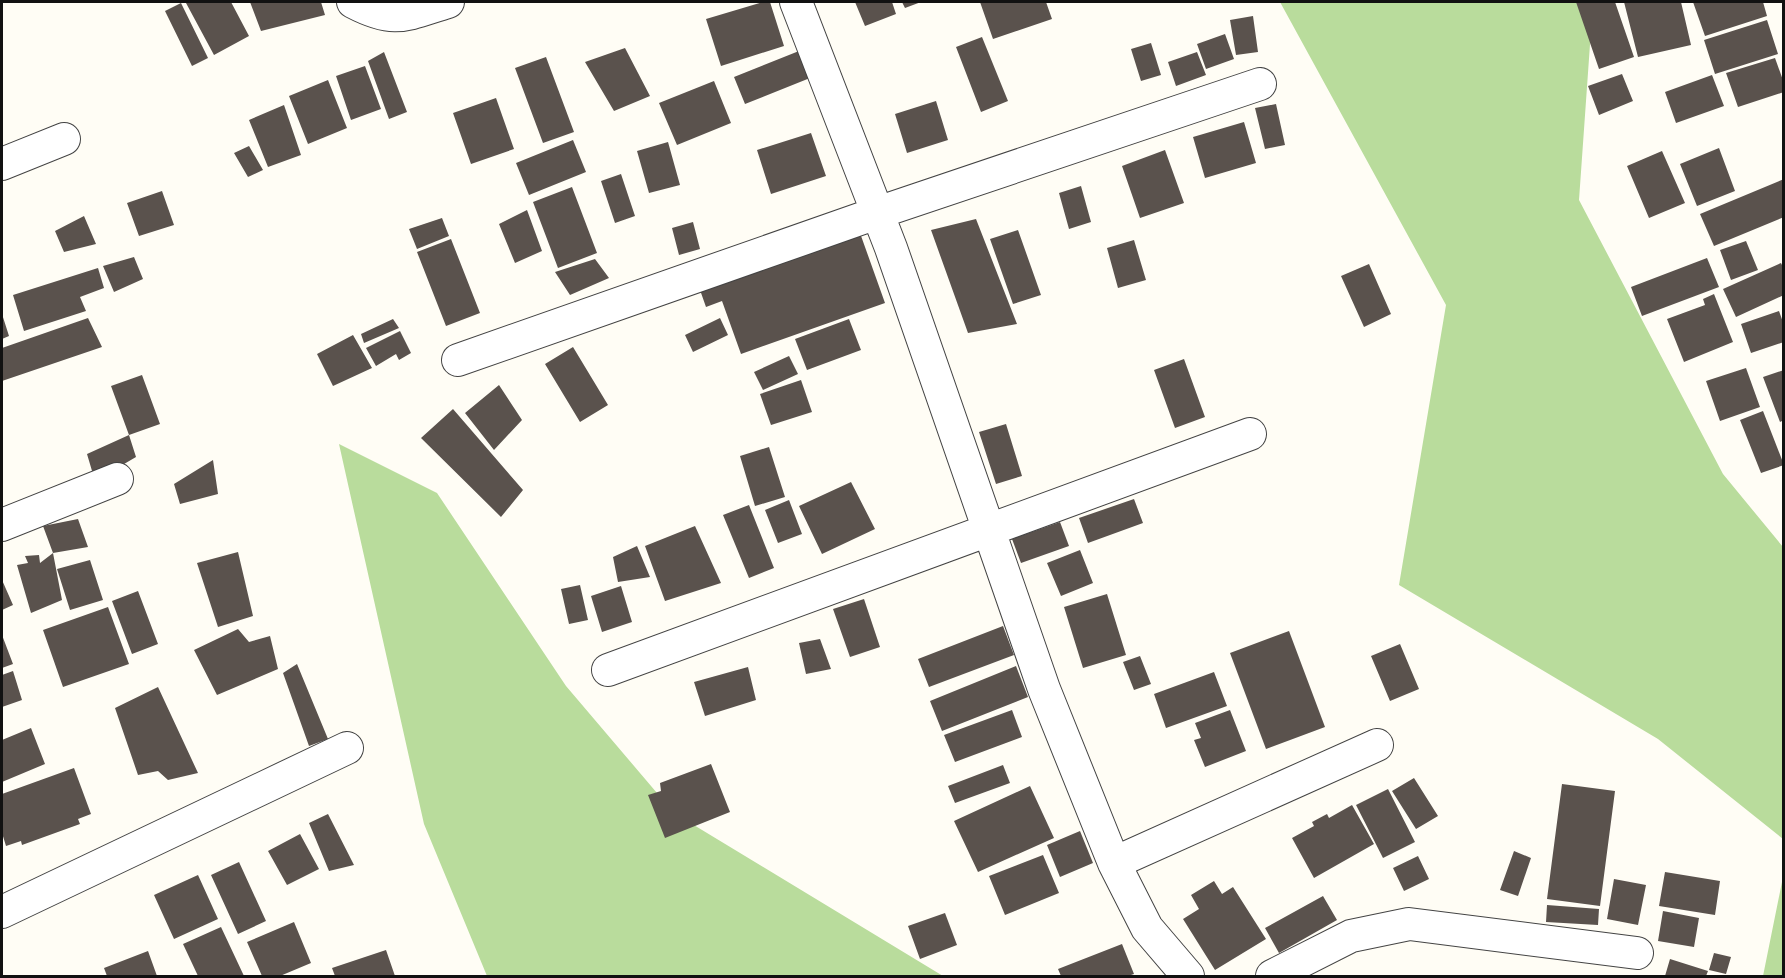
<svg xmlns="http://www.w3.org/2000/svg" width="1785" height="978" font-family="Georgia,serif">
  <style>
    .forest { fill: #b9dc9c }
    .building { fill: #5a524d }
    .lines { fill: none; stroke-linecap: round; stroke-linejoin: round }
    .minor-casing { stroke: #444; stroke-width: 34 }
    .minor { stroke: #fff; stroke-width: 32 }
  </style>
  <rect width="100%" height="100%" fill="#fffdf5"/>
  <path class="forest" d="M1280 2H1593L1579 200 1723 474 1783 547V839L1658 739 1399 585 1446 305Z
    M339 444 437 493 566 686 674 813 943 976H487L424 824Z
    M1783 877V976H1763Z"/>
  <path class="building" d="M190 2H231L249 36 214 55 186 3Z
    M250 2H321L325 15 261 31Z
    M763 2H770L784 46 721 66 706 19Z
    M855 2H892L896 14 865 26Z
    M902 2H921L905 8Z
    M980 2H1046L1052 19 993 39Z
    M1576 2H1615L1634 57 1599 69Z
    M1624 2H1681L1691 45 1638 57Z
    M1693 2H1763L1767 16 1705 36Z
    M181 3 208 58 192 66 165 11Z
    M1253 16 1258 52 1236 55 1230 20Z
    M1767 20 1778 54 1715 74 1704 40Z
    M1225 34 1234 59 1206 69 1197 44Z
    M982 37 1008 101 981 112 956 47Z
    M1151 43 1161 75 1141 81 1131 49Z
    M625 48 650 96 614 111 585 62Z
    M799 51 810 78 745 104 734 77Z
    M384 52 407 112 389 119 368 61Z
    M1197 52 1206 75 1176 86 1168 62Z
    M546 57 574 132 543 143 515 68Z
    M1775 58 1784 83V92L1738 107 1726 73Z
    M365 66 381 109 351 120 336 76Z
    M1622 74 1633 101 1599 115 1588 86Z
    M1712 75 1724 106 1676 123 1665 92Z
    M328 80 347 128 308 144 289 96Z
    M714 81 731 123 677 145 659 103Z
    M496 98 514 149 471 164 453 113Z
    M936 101 948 140 907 153 895 114Z
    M1276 104 1285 145 1265 149 1255 108Z
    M284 105 301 155 268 167 249 120Z
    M1244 122 1256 163 1205 178 1193 137Z
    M811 133 826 176 771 194 757 150Z
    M573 140 586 172 529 195 516 163Z
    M668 142 680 185 649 193 637 151Z
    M249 146 263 170 248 177 234 153Z
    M1719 148 1735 191 1697 206 1680 164Z
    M1165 150 1184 203 1140 218 1122 166Z
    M1662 151 1685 203 1649 218 1627 166Z
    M621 174 635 216 615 223 601 181Z
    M1784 179V217L1714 246 1700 214Z
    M1081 186 1091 222 1069 229 1059 193Z
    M572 187 597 253 558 268 533 202Z
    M162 191 174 225 139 236 127 203Z
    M527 210 542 251 515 263 499 224Z
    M84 216 96 244 64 252 55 231Z
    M442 218 449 236 417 249 409 229Z
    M976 219 1017 324 968 333 931 230Z
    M693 222 700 249 679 255 672 228Z
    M1018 230 1041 295 1013 304 990 239Z
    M860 233 885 303 741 354 722 301 706 307 700 290Z
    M451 239 480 313 446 326 417 252Z
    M1134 240 1146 280 1118 288 1107 248Z
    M1746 241 1758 270 1731 280 1720 250Z
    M134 257 143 279 114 292 103 266Z
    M1707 258 1719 287 1642 316 1631 287Z
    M595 259 609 278 570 295 555 272Z
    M1781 263 1784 269V295L1736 317 1723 289Z
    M1369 264 1391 314 1364 327 1341 276Z
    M98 268 104 288 80 297 86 311 24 331 13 295Z
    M1714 294 1733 342 1684 362 1667 319 1705 305 1703 299Z
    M1779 311 1784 325V342L1751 353 1741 324Z
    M2 314 9 336 2 339Z
    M88 318 102 347 2 381V348Z
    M720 318 728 335 693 352 685 335Z
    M393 319 399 328 364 343 361 334Z
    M849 319 861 350 807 370 795 339Z
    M400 331 411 353 399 360 396 354 376 366 366 348Z
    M353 335 372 368 333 386 317 354Z
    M573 347 608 405 580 422 545 364Z
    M789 356 798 374 763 390 754 372Z
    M1184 359 1205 417 1175 428 1154 370Z
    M1746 368 1760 407 1720 421 1706 381Z
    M1784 370V420L1780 422 1763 377Z
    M142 375 160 424 129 435 136 457 95 481 87 454 129 435 111 386Z
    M801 380 812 412 771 425 760 394Z
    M499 385 522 420 494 450 465 413Z
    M453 409 523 490 501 517 421 438Z
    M1763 411 1784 465 1761 473 1740 420Z
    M1006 424 1022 476 996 484 979 432Z
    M769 447 785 497 755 506 740 456Z
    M213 460 218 494 180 504 174 484Z
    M851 482 875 529 822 554 799 506Z
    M1134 499 1143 523 1088 543 1079 518Z
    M789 500 802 534 778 543 765 510Z
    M749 505 774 568 749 578 723 515Z
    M78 519 88 547 53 553 62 600 31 613 17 565 28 563 25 556 39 555 40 563 53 553 43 526Z
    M1060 522 1069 546 1021 563 1012 539Z
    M695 526 721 583 665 601 645 546Z
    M637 546 650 577 618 582 613 557Z
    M1080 550 1093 583 1061 596 1047 563Z
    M238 552 253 616 218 627 197 563Z
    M90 560 103 600 70 610 57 569Z
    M2 580 13 605 2 610Z
    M580 585 588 620 569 624 561 589Z
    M621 586 632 622 602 632 591 596Z
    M138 591 158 644 132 654 112 601Z
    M1107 594 1126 655 1083 668 1064 607Z
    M864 599 880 647 850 657 833 609Z
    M108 607 129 664 63 687 43 630Z
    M1003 626 1014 655 929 687 918 659Z
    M238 629 249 642 270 636 278 669 217 695 194 650Z
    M1289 631 1325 727 1266 749 1230 653Z
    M2 635 13 664 2 668Z
    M820 639 831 669 806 674 799 643Z
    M1400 644 1419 689 1390 701 1371 656Z
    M1140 656 1151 684 1134 690 1123 662Z
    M297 664 328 739 309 746 283 673Z
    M1016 666 1028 697 942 731 930 701Z
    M748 667 756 700 705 716 694 682Z
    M13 671 22 700 2 707V675Z
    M1214 672 1227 706 1166 728 1154 694Z
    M158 687 198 773 168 780 158 771 138 775 115 708Z
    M1012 710 1022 737 955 762 944 735Z
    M1230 710 1246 751 1205 767 1194 740 1201 738 1195 723Z
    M31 728 45 764 2 782V740Z
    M711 764 730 812 665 838 648 795 661 791 660 783Z
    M1003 765 1010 783 955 803 948 786Z
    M74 768 91 814 78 819 80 824 22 845 21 841 6 846 2 833V794Z
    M1414 778 1438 816 1416 829 1392 791Z
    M1562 784 1615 791 1600 906 1547 899Z
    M1030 786 1054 838 978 872 954 821Z
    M1388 789 1415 842 1383 858 1356 805Z
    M1352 805 1374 844 1314 878 1292 838 1314 826 1312 822 1327 814 1329 818Z
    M328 814 354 865 329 871 309 823Z
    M1080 831 1093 863 1060 877 1047 845Z
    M300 834 319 869 287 885 268 851Z
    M1514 851 1531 858 1518 896 1500 890Z
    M1043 855 1059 893 1005 915 989 876Z
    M1418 856 1429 879 1404 891 1393 868Z
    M239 862 266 921 238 934 211 875Z
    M1665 872 1720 881 1715 915 1659 906Z
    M198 875 218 919 174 939 154 895Z
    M1614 879 1646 885 1638 925 1607 919Z
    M1214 881 1222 894 1233 887 1266 939 1215 970 1183 919 1199 909 1191 895Z
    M1323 896 1337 920 1279 953 1265 928Z
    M1547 905 1599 909 1598 925 1546 922Z
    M1663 911 1699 918 1694 947 1658 941Z
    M945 913 957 945 920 959 908 926Z
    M294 922 311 963 280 976H262L247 942Z
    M221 927 244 976H198L183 944Z
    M1122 944 1134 974 1128 976H1061L1058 969Z
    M386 950 395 976H335L332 968Z
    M148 951 157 976H107L104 968Z
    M1714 953 1731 957 1726 974 1709 970Z
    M1670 959 1708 971 1706 976H1665Z"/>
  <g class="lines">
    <g class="minor-casing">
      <path id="minor" d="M353 2C395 24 405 15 448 2
        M796 2 891 248 1044 689 1114 863 1147 928 1188 976
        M2 164 64 139
        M458 360 877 213 1260 84
        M2 525 117 479
        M608 670 1250 434
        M1114 863 1377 745
        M2 912 347 748
        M1272 976 1351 936 1409 924 1637 953"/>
    </g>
    <use href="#minor" class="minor"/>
  </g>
  <rect width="1785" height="978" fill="none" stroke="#111111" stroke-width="6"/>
</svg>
